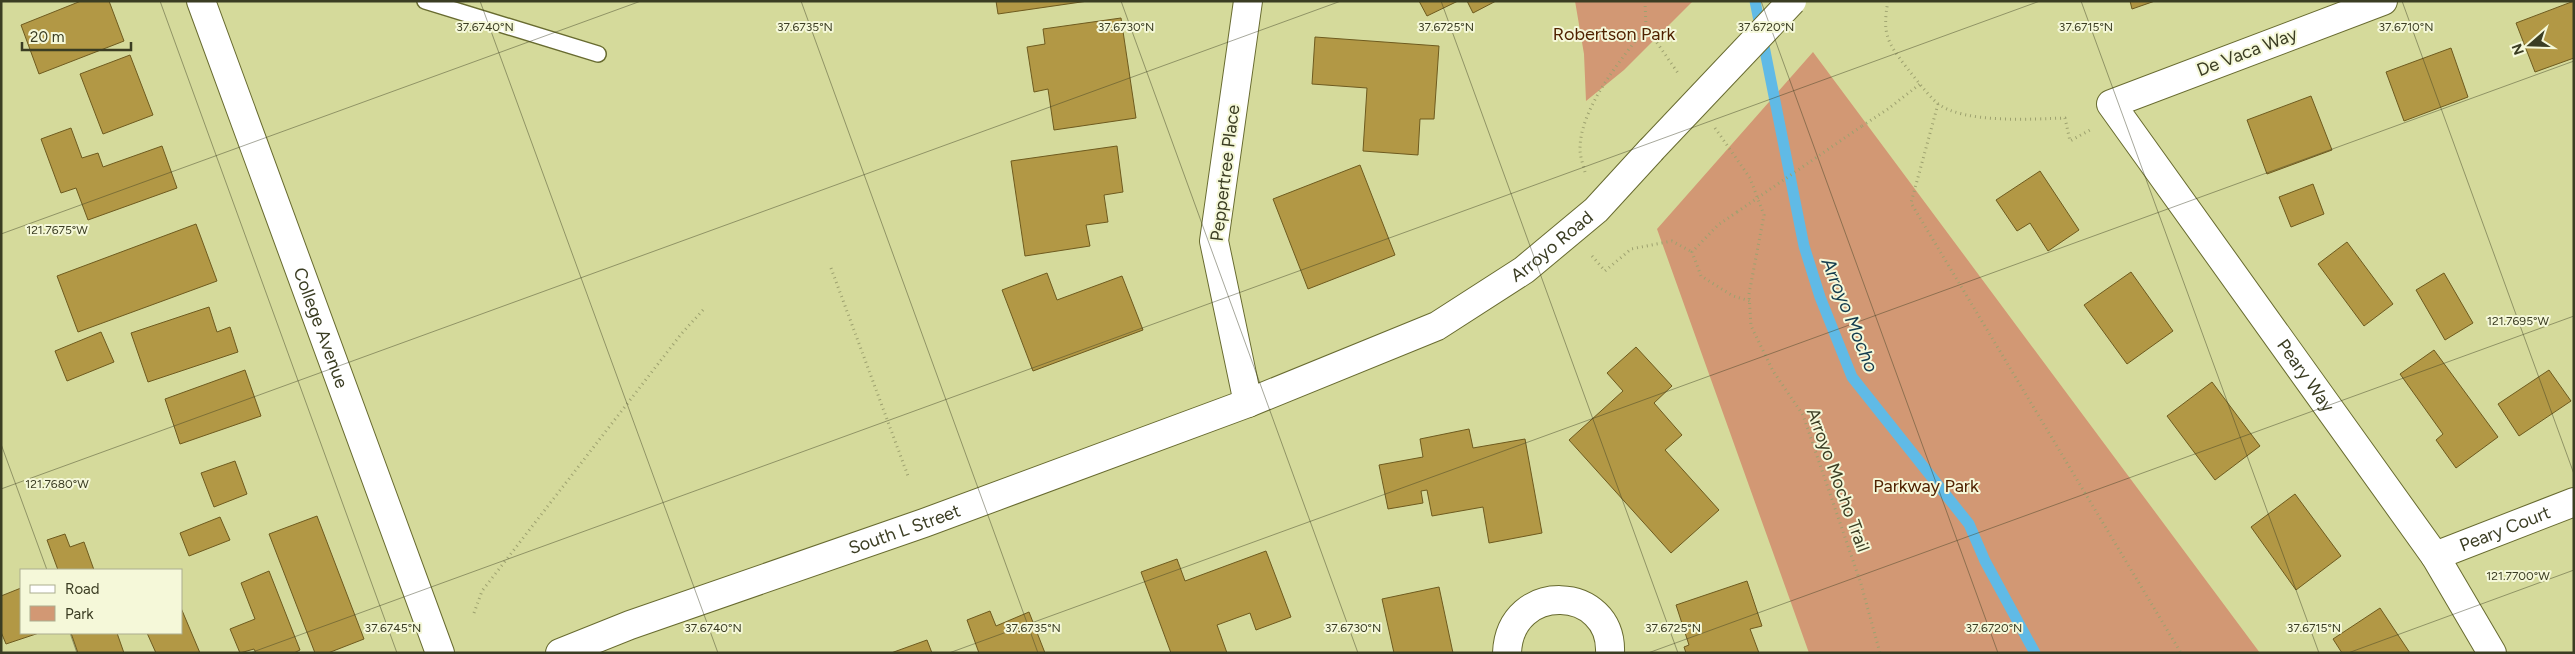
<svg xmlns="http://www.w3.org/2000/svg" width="2575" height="654" font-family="Figtree,sans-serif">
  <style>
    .green { fill: #d29874 }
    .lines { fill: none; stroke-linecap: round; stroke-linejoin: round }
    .stream { stroke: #60bae6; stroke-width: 11 }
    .building { fill: #b29845; stroke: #6e5b1f }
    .service-casing { stroke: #686b30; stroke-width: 18 }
    .minor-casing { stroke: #686b30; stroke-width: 30 }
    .tertiary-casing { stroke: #686b30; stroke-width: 30 }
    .path { stroke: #9da16f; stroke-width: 3; stroke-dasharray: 1 4; stroke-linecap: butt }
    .service { stroke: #fff; stroke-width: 15 }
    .minor { stroke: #fff; stroke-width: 28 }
    .tertiary { stroke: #fff; stroke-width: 28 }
    .tertiary-bridge-casing { stroke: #686b30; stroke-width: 30; stroke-linecap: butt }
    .path-bridge { stroke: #9da16f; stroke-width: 3; stroke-dasharray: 1 4; stroke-linecap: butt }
    .tertiary-bridge { stroke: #fff; stroke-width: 28 }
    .ticks { fill: none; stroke: #3b3d23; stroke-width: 1; stroke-opacity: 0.45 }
    .labels { text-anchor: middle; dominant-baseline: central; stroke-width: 4; stroke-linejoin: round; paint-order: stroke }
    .park-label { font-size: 18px; fill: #502200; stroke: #f5f8d9 }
    .street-label { font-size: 18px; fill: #3b3d23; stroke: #f5f8d9 }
    .water-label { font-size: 19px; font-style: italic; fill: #133b4d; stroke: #f5f8d9 }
    .ticks-label { font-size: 12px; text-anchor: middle; fill: #3b3d23; stroke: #f5f8d9; stroke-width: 4; stroke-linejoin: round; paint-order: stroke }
  </style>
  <rect width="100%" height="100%" fill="#d5da9b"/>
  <path class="green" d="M1575 1H1693L1624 70 1586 101 1584 54Z
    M1813 52 2260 653H1809L1657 229Z"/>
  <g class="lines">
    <path class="stream" d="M1755 1 1804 246 1820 297 1852 377 1969 524 1985 561 2035 653"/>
  </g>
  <path class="building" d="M81 1H109L124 41 39 74 21 25Z
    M996 1H1088L998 14Z
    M1419 1H1458L1427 16Z
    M1467 1H1496L1473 13Z
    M2130 1H2155L2132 9Z
    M2574 1V58L2535 72 2516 23Z
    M1121 18 1136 118 1054 130 1048 89 1034 92 1027 47 1045 44 1043 29Z
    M1315 37 1439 46 1434 119H1420L1418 155 1363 151 1367 88 1312 84Z
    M2451 48 2468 97 2404 121 2386 72Z
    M130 55 153 115 103 134 80 74Z
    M2311 96 2332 150 2267 174 2247 120Z
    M71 128 82 158 98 153 103 167 162 146 177 188 88 220 76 188 61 193 41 139Z
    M1117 146 1123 192 1104 195 1108 222 1086 225 1090 246 1025 256 1011 161Z
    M1360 165 1395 255 1308 289 1273 199Z
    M2040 171 2079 230 2048 251 2030 223 2017 231 1996 200Z
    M2313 184 2324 214 2291 227 2279 197Z
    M196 224 217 281 78 332 57 276Z
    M2347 242 2393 304 2364 326 2318 264Z
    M2131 272 2173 331 2127 364 2084 305Z
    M1047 273 1057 300 1122 276 1143 330 1033 371 1002 290Z
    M2444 273 2473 323 2445 340 2416 290Z
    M209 307 217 332 230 327 238 352 148 382 131 333Z
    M101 332 114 362 67 381 55 351Z
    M1636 347 1672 386 1654 403 1682 435 1665 450 1719 510 1671 553 1569 440 1623 391 1607 373Z
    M2434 350 2498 437 2456 468 2436 440 2443 434 2400 374Z
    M245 370 261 416 180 444 165 399Z
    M2549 370 2571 401 2519 436 2498 404Z
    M2212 382 2260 446 2215 480 2167 416Z
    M1469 429 1473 448 1525 439 1542 533 1489 543 1483 507 1432 516 1427 490 1421 491 1423 503 1388 509 1379 465 1423 457 1420 439Z
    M235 461 247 494 214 507 201 473Z
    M2295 494 2341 556 2296 590 2251 527Z
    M317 516 364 639 328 653H315L269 534Z
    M220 517 230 540 189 556 180 533Z
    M65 534 70 547 84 542 94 570H58L47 540Z
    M1266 551 1291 617 1256 630 1250 613 1217 625 1227 653H1171L1141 572 1177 559 1185 581Z
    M269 571 300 650 294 653H256L254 649 240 653 230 629 255 619 241 583Z
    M1747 581 1762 626 1750 629 1759 653H1686L1684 647 1689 645 1676 605Z
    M1439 587 1453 653H1394L1382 599Z
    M21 588V633H39L6 644 1 632V596Z
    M181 608 200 653H156L147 633H181Z
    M2380 608 2410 653H2342L2333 639Z
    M990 611 996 626 1029 612 1045 653H979L967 620Z
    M71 633H117L124 653H78Z
    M927 640 932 653H891Z"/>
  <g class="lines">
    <g class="service-casing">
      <path id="service" d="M425 1 598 54"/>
    </g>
    <g class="minor-casing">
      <g id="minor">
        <path d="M1248 1 1214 241 1248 403"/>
        <path id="s1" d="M2383 1 2111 104 2435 556 2492 653"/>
        <path id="s2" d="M2435 556 2574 502"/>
        <path d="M1507 653C1510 580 1613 585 1610 653"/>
      </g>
    </g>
    <g class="tertiary-casing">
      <g id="tertiary">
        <path id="s3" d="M201 1 440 653"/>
        <path id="s4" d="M560 653 630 625 924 523 1248 403 1437 326 1524 270 1596 210 1651 150"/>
      </g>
    </g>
    <path class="path" d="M1645 1 1646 27 1678 73
      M1888 1C1882 34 1887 42 1907 68 1916 79 1926 93 1937 103 1963 124 2033 119 2065 118L2070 141 2090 130
      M1938 104 1911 203 2181 653
      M1862 126 1888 109 1920 84
      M1715 128 1750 178 1764 215 1749 294 1751 326 1773 371 1803 415 1861 584 1880 653
      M1585 172C1583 165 1580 156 1580 149 1580 107 1622 59 1646 27
      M1737 212 1718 225 1692 252 1701 276 1733 296 1750 301
      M1592 256 1605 271 1631 249 1672 241 1692 252
      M831 268 908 476
      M474 613 482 591 682 333 704 309"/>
    <use href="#service" class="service"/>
    <use href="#minor" class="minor"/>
    <use href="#tertiary" class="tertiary"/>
    <g class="tertiary-bridge-casing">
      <path id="tertiary-bridge" d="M1651 150 1792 1"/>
    </g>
    <path class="path-bridge" d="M1737 212 1862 126"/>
    <use href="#tertiary-bridge" class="tertiary-bridge"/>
  </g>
  <path class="ticks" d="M160 1 397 653M480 1 718 653M801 1 1038 653M1121 1 1358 653M1441 1 1678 653M1761 1 1998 653M2081 1 2319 653M2402 1 2574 474M1 234 641 1M1 444 47 570M1 489 1341 1M70 633 77 653M250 653 2040 1M949 653 2574 61M1648 653 2574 316M2348 653 2574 570"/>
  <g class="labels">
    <g class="park-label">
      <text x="1614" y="34">Robertson Park</text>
      <text x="1926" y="486">Parkway Park</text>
    </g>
    <g class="street-label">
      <text transform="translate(2247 52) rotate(-21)">De Vaca Way</text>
      <text transform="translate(1225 173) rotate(-83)">Peppertree Place</text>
      <text stroke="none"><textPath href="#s4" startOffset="1076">Arroyo Road</textPath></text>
      <text stroke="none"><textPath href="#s3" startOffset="348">College Avenue</textPath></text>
      <text stroke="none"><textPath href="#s1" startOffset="625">Peary Way</textPath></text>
      <text transform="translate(1838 480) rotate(70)">Arroyo Mocho Trail</text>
      <text stroke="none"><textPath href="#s4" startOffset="366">South L Street</textPath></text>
      <text stroke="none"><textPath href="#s2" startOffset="75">Peary Court</textPath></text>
    </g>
    <g class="water-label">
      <text transform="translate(1850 315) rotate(68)">Arroyo Mocho</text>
    </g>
  </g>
  <g class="ticks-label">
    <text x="1126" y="31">37.6730°N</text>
    <text x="1446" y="31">37.6725°N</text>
    <text x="1766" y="31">37.6720°N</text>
    <text x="2406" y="31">37.6710°N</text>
    <text x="485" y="31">37.6740°N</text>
    <text x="805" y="31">37.6735°N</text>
    <text x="2086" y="31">37.6715°N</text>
    <text x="57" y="234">121.7675°W</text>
    <text x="2518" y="325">121.7695°W</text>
    <text x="57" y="488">121.7680°W</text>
    <text x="2518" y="580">121.7700°W</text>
    <text x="393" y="632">37.6745°N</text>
    <text x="713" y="632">37.6740°N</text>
    <text x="1033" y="632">37.6735°N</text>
    <text x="1353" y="632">37.6730°N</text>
    <text x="1673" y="632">37.6725°N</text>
    <text x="1994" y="632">37.6720°N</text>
    <text x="2314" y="632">37.6715°N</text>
  </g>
  <rect width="2575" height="654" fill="none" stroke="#3b3d23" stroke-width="5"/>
  <rect x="20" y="569" width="162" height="65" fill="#f5f8d9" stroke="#abad90"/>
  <rect x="30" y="585" width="25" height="8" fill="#ffffff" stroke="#abad90"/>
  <text x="65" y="594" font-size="15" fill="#3b3d23">Road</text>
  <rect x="30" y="606" width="25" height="15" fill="#d29874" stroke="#abad90"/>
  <text x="65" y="619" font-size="15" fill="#3b3d23">Park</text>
  <g transform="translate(2530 45) rotate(250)" stroke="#f5f8d9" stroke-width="4" paint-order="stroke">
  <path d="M0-4L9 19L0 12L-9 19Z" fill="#3b3d23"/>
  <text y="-8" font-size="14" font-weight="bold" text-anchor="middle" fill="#3b3d23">N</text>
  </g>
  <path d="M22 42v8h109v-8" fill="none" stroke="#3b3d23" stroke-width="2.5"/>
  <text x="30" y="42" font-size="15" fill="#3b3d23" stroke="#f5f8d9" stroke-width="4" paint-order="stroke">20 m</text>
</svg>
